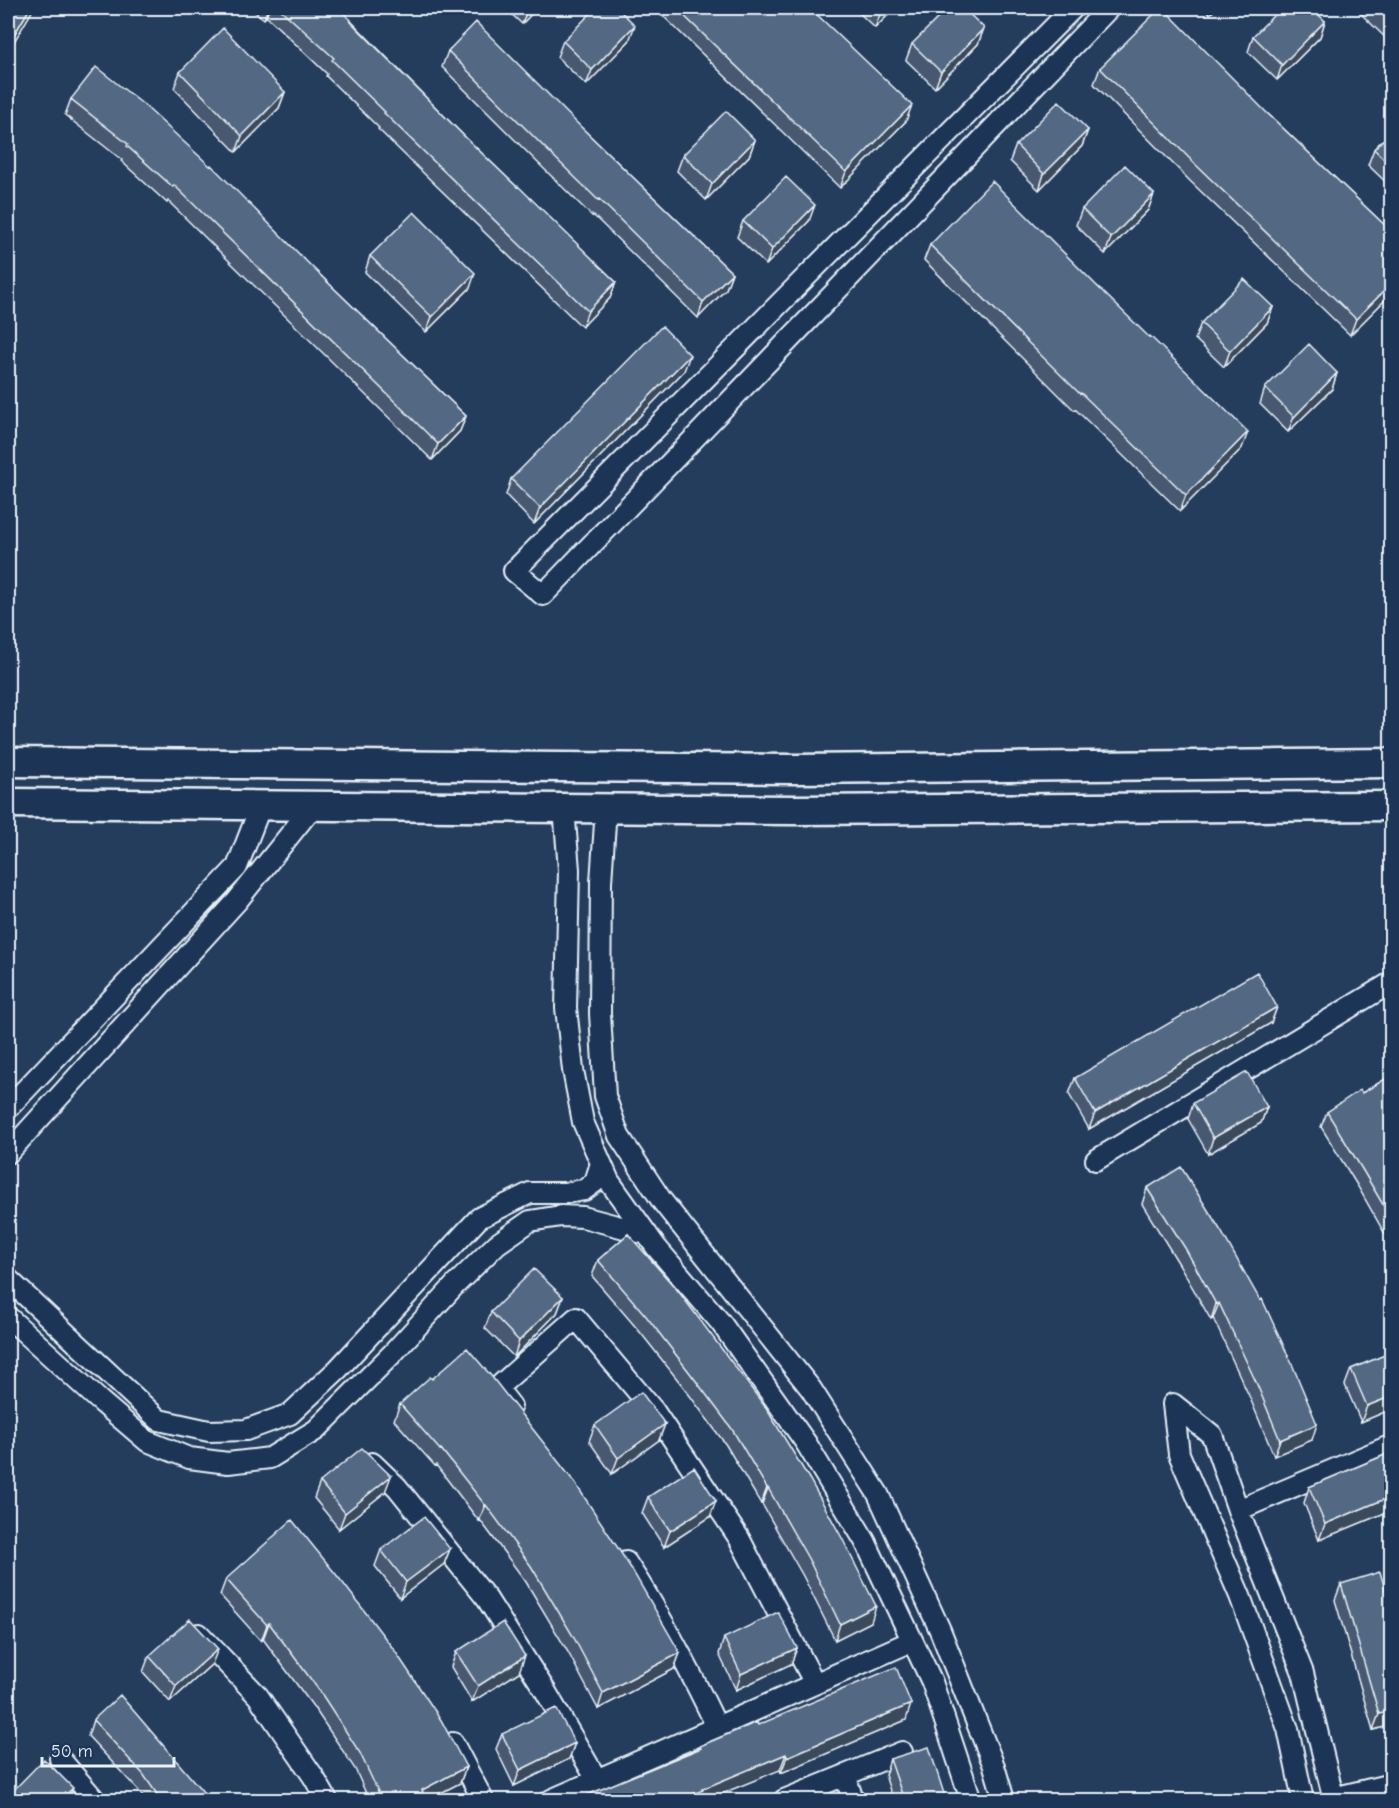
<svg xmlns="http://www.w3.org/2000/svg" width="1399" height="1808" font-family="'Comic Neue',sans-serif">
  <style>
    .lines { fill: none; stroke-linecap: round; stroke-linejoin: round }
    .minor-casing { stroke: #e8f1f8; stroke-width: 24 }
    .secondary-casing { stroke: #e8f1f8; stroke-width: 33 }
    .minor { stroke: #1d3557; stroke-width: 20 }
    .secondary { stroke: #1d3557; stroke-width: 28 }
    .wall { fill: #475970; stroke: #e8f1f8; stroke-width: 1.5 }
    .shaded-wall { fill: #3a485b; stroke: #e8f1f8; stroke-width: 1.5 }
    .building { fill: #536782; stroke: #e8f1f8; stroke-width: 1.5 }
  </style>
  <rect width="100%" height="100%" fill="#253d5d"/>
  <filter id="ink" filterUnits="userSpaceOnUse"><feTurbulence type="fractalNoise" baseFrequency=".0167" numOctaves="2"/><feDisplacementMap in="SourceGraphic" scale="12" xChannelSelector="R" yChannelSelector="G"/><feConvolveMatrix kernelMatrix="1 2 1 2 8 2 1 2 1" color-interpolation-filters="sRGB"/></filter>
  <g filter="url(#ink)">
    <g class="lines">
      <g class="minor-casing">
        <path id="minor" d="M1073 8 514 571 543 595 1109 8
          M564 808 569 870 566 1008 573 1070 583 1122 609 1181 656 1247 721 1323 806 1443 865 1541 932 1682 971 1800
          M606 808 601 882 600 1014 605 1096 619 1136 662 1201 811 1389 878 1494 940 1630 994 1766 1004 1800
          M8 1108 237 867 261 805
          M8 1153 237 901 313 806
          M1096 1160 1392 982
          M8 1279 159 1420 209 1431 246 1430 290 1414 338 1369 479 1218 530 1193H565L584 1190 595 1182 601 1163
          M8 1317 99 1400 147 1441 189 1458 228 1463 270 1458 316 1430 393 1353 455 1285 497 1244 530 1221 561 1216 583 1217 647 1234
          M511 1406 497 1388 576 1318 654 1411 739 1538 815 1684
          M372 1463 397 1487 487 1599 546 1692 597 1780
          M1238 1510 1392 1445
          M626 1562C661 1615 690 1670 717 1727
          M199 1634 258 1696 313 1776 327 1800
          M453 1743 483 1800
          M60 1759 95 1800
          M845 1775 853 1800
          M1333 1798 1392 1784
          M551 1800 912 1641
          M784 1800 902 1752
          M1303 1800 1288 1729 1240 1596 1179 1454 1173 1404 1212 1435 1238 1510 1303 1673 1334 1800"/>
      </g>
      <g class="secondary-casing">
        <path id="secondary" d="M8 762 796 769 1392 763
          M8 803 795 810 1392 806"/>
      </g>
      <use href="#minor" class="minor"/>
      <use href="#secondary" class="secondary"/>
    </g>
    <path class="wall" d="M250 8H338L351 21 466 138 616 282 610 298 582 327 378 129 379 128 326 76 327 74 266 16 264 19Z
      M505 8H537L522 24Z
      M655 8H810L906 121 840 188Z
      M854 8H895L875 28Z
      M1005 8H1020L1012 15Z
      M1203 8H1217L1210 14Z
      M1355 8H1392V44Z
      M1325 21 1320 37 1277 80 1248 52 1253 36Z
      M984 28 978 44 935 88 906 60 912 44Z
      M563 41H629L586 85 557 57Z
      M448 51 582 128 732 273 726 289 698 318 593 215 592 216 538 163 442 67Z
      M1100 68 1267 113 1392 232V293L1350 335 1190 181 1094 84Z
      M180 72 285 92 279 108 236 152 174 88Z
      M71 99 316 271 466 416 460 431 432 460 168 201 167 203 121 161 122 160 65 115Z
      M1088 130 1082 146 1039 190 1010 161 1016 145Z
      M1392 131V188L1368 165 1374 149Z
      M755 140 749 156 706 200 677 171 683 155Z
      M1154 194 1148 210 1105 254 1076 225 1082 209Z
      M743 221H809L766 265 737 237Z
      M930 245 1098 287 1242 448 1180 511 1075 409 1074 410 924 260Z
      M370 256 470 288 426 332 365 272Z
      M1273 307 1267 323 1224 367 1195 339 1201 323Z
      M684 371 534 524 506 495 511 479Z
      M1337 373 1332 389 1288 432 1260 404 1265 388Z
      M1277 1007 1271 1023 1089 1129 1069 1094 1075 1078Z
      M1392 1075V1242L1390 1243 1357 1185 1321 1127 1327 1112 1362 1093Z
      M1193 1103 1267 1107 1261 1123 1208 1154 1188 1119Z
      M1147 1188 1312 1440 1274 1456 1250 1398 1213 1318 1211 1320 1179 1264 1142 1204Z
      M628 1234 871 1622 835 1640 803 1576 762 1504H761L726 1445 685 1389 640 1332 592 1276 598 1260Z
      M563 1297 557 1313 514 1357 485 1328 491 1312Z
      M1392 1352V1409L1361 1422 1345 1385 1351 1369Z
      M400 1404 680 1653 674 1669 598 1709 568 1652 526 1582 480 1520 479 1521 436 1465 435 1466 394 1420Z
      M665 1424 659 1440 612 1474 589 1441 595 1425Z
      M1392 1452V1510L1319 1540 1304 1503 1309 1487Z
      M320 1482 385 1492 339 1529 314 1498Z
      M648 1497 710 1517 664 1547 642 1513Z
      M450 1549 444 1564 400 1598 375 1566 381 1550Z
      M226 1579 466 1767 460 1783 427 1800H369L355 1769 315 1709 263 1639 261 1641 220 1595Z
      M1341 1584 1392 1725 1373 1730 1335 1600Z
      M724 1638 797 1648 791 1664 736 1690 719 1654Z
      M456 1652 519 1672 472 1702 451 1667Z
      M149 1656 212 1664 170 1702 143 1672Z
      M93 1720 210 1800H145L138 1790 88 1736Z
      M906 1720 781 1773 780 1770 630 1778 631 1776 699 1748 700 1746 758 1725Z
      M502 1734 575 1743 569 1759 514 1786 496 1749Z
      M890 1759 946 1800H893L885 1775Z"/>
    <path class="shaded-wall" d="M30 8H34L8 52V48L9 43Z
      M268 8H270L266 16 264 19Z
      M528 8H537L522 24Z
      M885 8H895L875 28 881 12Z
      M1015 8H1020L1012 15Z
      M1213 8H1217L1210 14Z
      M1325 21 1320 37 1277 80 1282 65Z
      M635 25 629 41 586 85 592 70Z
      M984 28 978 44 935 88 941 72Z
      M285 92 279 108 236 152 242 136Z
      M912 105 906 121 840 188 846 172Z
      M1088 130 1082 146 1039 190 1044 174Z
      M755 140 749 156 706 200 712 184Z
      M1154 194 1148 210 1105 254 1111 238Z
      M815 205 809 221 766 265 772 249Z
      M475 273 470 288 426 332 432 317Z
      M732 273 726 289 698 318 703 302Z
      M616 282 610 298 582 327 588 311Z
      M1392 283V293L1350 335 1356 319Z
      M1273 307 1267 323 1224 367 1230 351Z
      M690 355 684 371 534 524 540 508Z
      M1337 373 1332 389 1288 432 1294 417Z
      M466 416 460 431 432 460 438 444Z
      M1248 432 1242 448 1180 511 1186 495Z
      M1277 1007 1271 1023 1089 1129 1095 1113Z
      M1267 1107 1261 1123 1208 1154 1213 1138Z
      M563 1297 557 1313 514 1357 519 1341Z
      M1219 1303 1213 1318 1211 1320 1216 1304Z
      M1392 1396V1409L1361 1422 1367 1406Z
      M665 1424 659 1440 612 1474 618 1458Z
      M1317 1424 1312 1440 1274 1456 1280 1440Z
      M391 1476 385 1492 339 1529 345 1513Z
      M767 1488H768L762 1504H761Z
      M1392 1496V1510L1319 1540 1325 1524Z
      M716 1501 710 1517 664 1547 670 1531Z
      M485 1505H486L479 1521Z
      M450 1549 444 1564 400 1598 406 1582Z
      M876 1606 871 1622 835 1640 840 1624Z
      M269 1623 263 1639 261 1641 267 1625Z
      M797 1648 791 1664 736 1690 741 1674Z
      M218 1649 212 1664 170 1702 176 1686Z
      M680 1653 674 1669 598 1709 603 1693Z
      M525 1656 519 1672 472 1702 478 1686Z
      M911 1704 906 1720 781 1773 787 1757Z
      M1392 1711V1725L1373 1730 1379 1714Z
      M575 1743 569 1759 514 1786 520 1770Z
      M786 1754 780 1770 706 1800H679L702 1789Z
      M466 1767 460 1783 427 1800H405L422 1790Z
      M73 1788 68 1800H60Z"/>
    <path class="building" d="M8 8H30L9 43 8 42Z
      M279 8H338L351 20 350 21 466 138 517 187 518 186 616 282 588 311 384 113 385 112 332 60 334 58Z
      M596 8H617L635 25 592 70 563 41Z
      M676 8H810L912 105 846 172Z
      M876 8H885L881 12Z
      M948 8H963L984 28 941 72 912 44Z
      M1160 8H1163L1267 113 1392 232V283L1356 319 1196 165 1100 68Z
      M1281 8H1312L1325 21 1282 65 1253 36Z
      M1376 8H1392V23Z
      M476 22 582 128 732 273 703 302 599 199 598 200 544 147 448 51Z
      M223 28 285 92 242 136 180 72Z
      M96 67 144 105 210 166 211 165 316 271 466 416 438 444 174 185 173 187 127 146 128 144 71 99Z
      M1059 101 1088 130 1044 174 1016 145Z
      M726 111 755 140 712 184 683 155Z
      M1392 131V167L1374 149Z
      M1125 165 1154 194 1111 238 1082 209Z
      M786 177 815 205 772 249 743 221Z
      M992 181 1098 287 1149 337 1150 336 1248 432 1186 495 1081 393 1080 394 930 245Z
      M414 212 475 273 432 317 370 256Z
      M1244 279 1273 307 1230 351 1201 323Z
      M662 326 690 355 540 508 511 479Z
      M1309 344 1337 373 1294 417 1265 388Z
      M1257 972 1277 1007 1095 1113 1075 1078Z
      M1247 1072 1267 1107 1213 1138 1193 1103Z
      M1392 1075V1220L1362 1169 1327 1112 1360 1090 1362 1093Z
      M1181 1167 1221 1231 1260 1300 1262 1299 1292 1364 1317 1424 1280 1440 1256 1382 1219 1303 1216 1304 1185 1248 1147 1188Z
      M628 1234 679 1292 766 1408 810 1480 842 1538 876 1606 840 1624 809 1560 768 1488H767L732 1429 690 1373 646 1316 598 1260Z
      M534 1269 563 1297 519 1341 491 1312Z
      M467 1348 492 1377 575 1483 631 1568 680 1653 603 1693 573 1636 531 1566 486 1505H485L441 1449 440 1450 400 1404 430 1377 432 1379Z
      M1392 1352V1396L1367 1406 1351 1369Z
      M641 1392 665 1424 618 1458 595 1425Z
      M362 1448 391 1476 345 1513 320 1482Z
      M1392 1452V1496L1325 1524 1309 1487Z
      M694 1467 716 1501 670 1531 648 1497Z
      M424 1517 450 1549 406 1582 381 1550Z
      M292 1520 343 1583 395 1651 441 1720 466 1767 422 1790 423 1792 405 1800H382L360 1753 321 1693 269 1623 267 1625 226 1579Z
      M1380 1572 1392 1612V1711L1379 1714 1341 1584Z
      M778 1612 797 1648 741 1674 724 1638Z
      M190 1619 218 1649 176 1686 149 1656Z
      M503 1622 525 1656 478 1686 456 1652Z
      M896 1667 911 1704 787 1757 786 1754 702 1789 703 1790 679 1800H575L701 1748 700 1746 757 1722 758 1725Z
      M120 1695 210 1800H161L143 1774 93 1720Z
      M556 1708 575 1743 520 1770 502 1734Z
      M929 1747 946 1800H904L890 1759Z
      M44 1759 73 1788 60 1800H8V1796Z"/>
  </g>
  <rect width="1399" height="1808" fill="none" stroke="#1d3557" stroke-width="30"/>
  <rect x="15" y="15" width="1369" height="1778" fill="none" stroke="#e8f1f8" stroke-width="2" filter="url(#ink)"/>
  <path d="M42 1757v9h132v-9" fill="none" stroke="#e8f1f8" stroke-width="3"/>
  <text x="51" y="1757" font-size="18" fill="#e8f1f8" stroke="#1d3557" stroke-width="4.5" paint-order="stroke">50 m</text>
</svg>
